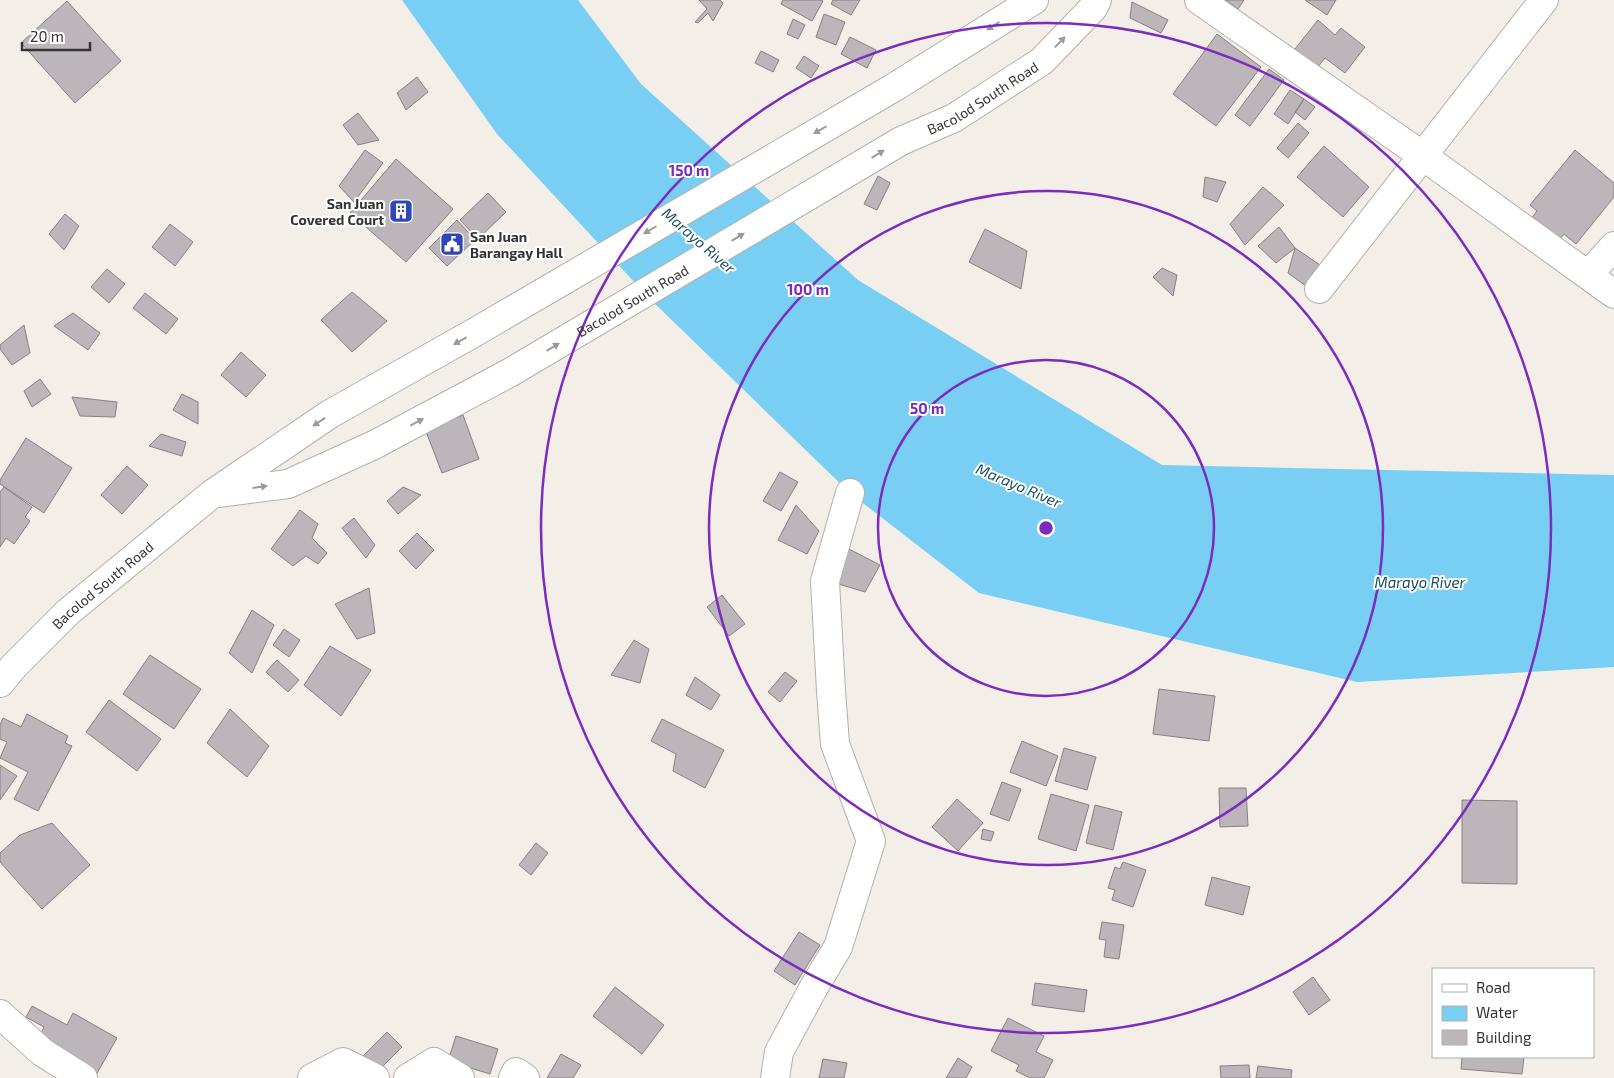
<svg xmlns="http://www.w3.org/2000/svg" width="1614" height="1078" font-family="'Exo 2',sans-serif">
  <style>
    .water { fill: #78cff3 }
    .building { fill: #bcb5b9; stroke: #878184 }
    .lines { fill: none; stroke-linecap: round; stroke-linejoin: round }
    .minor-casing { stroke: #b4b0aa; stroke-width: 30 }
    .highway-casing { stroke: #b4b0aa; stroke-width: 30 }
    .minor { stroke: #fff; stroke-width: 28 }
    .highway { stroke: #fff; stroke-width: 28 }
    .oneway { fill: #9a9a98 }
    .ring { fill: none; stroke: #7b2cbf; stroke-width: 2.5 }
    .labels { text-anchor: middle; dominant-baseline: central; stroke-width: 4; stroke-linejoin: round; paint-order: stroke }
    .street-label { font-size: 14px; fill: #363432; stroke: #fff }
    .poi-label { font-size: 14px; font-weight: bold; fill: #363432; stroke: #fff; text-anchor: end }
    .water-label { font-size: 15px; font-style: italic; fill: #1b4d60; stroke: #fff }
    .centre { fill: #7b2cbf; stroke: #fff; stroke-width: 2.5 }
    .ring-label { font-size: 15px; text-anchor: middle; font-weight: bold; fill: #7b2cbf; stroke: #fff; stroke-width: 4; stroke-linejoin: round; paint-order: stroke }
  </style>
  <rect width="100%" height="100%" fill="#f3eee8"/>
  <path class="water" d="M402 0H578L641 84 858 280 1162 465 1614 475V667L1357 682 979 593 850 493 649 298 497 134Z"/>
  <path class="building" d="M699 0H720L723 3 713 21 708 13 698 23 695 22 707 9Z
    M783 0H821L823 1 812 21 781 4Z
    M833 0H860L851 15 831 4Z
    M1226 0H1244L1238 9Z
    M1305 0H1336L1327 15Z
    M67 1 121 61 75 103 21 43Z
    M1132 2 1168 20 1161 33 1130 18Z
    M824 14 845 22 836 45 816 37Z
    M793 19 805 25 798 39 787 34Z
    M1318 20 1335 35 1341 28 1365 47 1345 73 1325 58 1314 72 1291 54Z
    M1217 34 1261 67 1216 126 1173 94Z
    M850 37 876 50 867 68 841 54Z
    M761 51 779 60 773 72 755 63Z
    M804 56 819 66 811 78 796 68Z
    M1269 69 1284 80 1250 126 1235 115Z
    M417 77 428 92 406 110 397 93Z
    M1290 90 1304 99 1288 124 1274 114Z
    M1304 99 1315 107 1305 120 1295 112Z
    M358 113 379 140 358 145 343 125Z
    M1298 123 1309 133 1288 158 1277 148Z
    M1324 146 1369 187 1343 217 1297 177Z
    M365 150 383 163 354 202 339 186Z
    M1575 150 1614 183V197L1576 244 1564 234 1557 243 1530 220 1537 211 1530 205Z
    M396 159 453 209 406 262 350 213Z
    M878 176 890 183 877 210 864 204Z
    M1205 177 1226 182 1217 202 1203 197Z
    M1263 187 1284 205 1245 245 1230 224Z
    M488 193 506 212 478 239 460 220Z
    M65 214 79 226 64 250 49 234Z
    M457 220 475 240 447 266 429 248Z
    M170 224 193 242 175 266 152 247Z
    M1279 227 1295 248 1276 263 1258 246Z
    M985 229 1027 251 1021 289 969 262Z
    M1295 248 1320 265 1306 286 1288 273Z
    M1162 268 1177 275 1173 296 1153 277Z
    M107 269 125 284 109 303 91 287Z
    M352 292 387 321 352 352 321 320Z
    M145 293 178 319 166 334 133 308Z
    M73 313 100 333 88 350 54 326Z
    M24 325 30 353 12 365 0 349V345Z
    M241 352 266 375 246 397 221 375Z
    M40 379 51 394 32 407 24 391Z
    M182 394 198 402V424L173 410Z
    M72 397 117 402 115 417 80 416Z
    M463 415 479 459 442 473 425 429Z
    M161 434 186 442 182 456 149 446Z
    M26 438 72 468 44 513 0 484V480Z
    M127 466 148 485 122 514 101 495Z
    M780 472 798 482 781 511 763 501Z
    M4 487 32 507 25 517 30 521 14 544 6 538 0 547V492Z
    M403 487 421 495 398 514 387 501Z
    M796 505 819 531 807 554 778 540Z
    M300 510 318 524 312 538 327 553 318 564 306 556 293 566 271 549Z
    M354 518 375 545 366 558 342 528Z
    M417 533 434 550 416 569 399 551Z
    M843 546 880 565 865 592 835 583Z
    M369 588 375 633 357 639 335 604Z
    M722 595 745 624 729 636 707 607Z
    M252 610 274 625 252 673 229 653Z
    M284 629 300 640 289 657 273 645Z
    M634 640 649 649 640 683 611 675Z
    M330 646 371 670 341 716 304 685Z
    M150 655 201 689 174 729 123 694Z
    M277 660 299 680 288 692 266 672Z
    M785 672 797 681 780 702 768 692Z
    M695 677 720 695 711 710 686 695Z
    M1159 689 1215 696 1209 741 1153 734Z
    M109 700 161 739 137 771 86 732Z
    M230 709 269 746 247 777 207 743Z
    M27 714 68 736 65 743 72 746 38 811 14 799 28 772 0 758 7 742 0 739V725L3 718 21 727Z
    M662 719 724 750 705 788 673 771 676 754 651 741Z
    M1022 741 1058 756 1046 786 1010 772Z
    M1064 748 1096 757 1087 790 1055 781Z
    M0 765 17 776 0 800Z
    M1002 782 1021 789 1009 821 990 814Z
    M1219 788H1246L1248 826 1220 827Z
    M1051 794 1089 805 1076 851 1038 839Z
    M957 799 983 823 958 851 932 827Z
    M1462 800 1517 801V884L1462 883Z
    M1095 805 1122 812 1113 850 1086 843Z
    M52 823 90 865 42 909 0 862V853L20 835Z
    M983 829 994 832 991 841 981 839Z
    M536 843 548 853 531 875 519 865Z
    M1123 862 1146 870 1133 907 1112 900 1115 890 1108 888 1115 867 1120 869Z
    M1212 877 1250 887 1243 915 1205 905Z
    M1102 922 1124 925 1119 959 1104 957 1106 940 1099 939Z
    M799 932 820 945 795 985 774 971Z
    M1313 977 1330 1000 1309 1015 1293 992Z
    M1035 983 1087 990 1084 1012 1032 1005Z
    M615 987 664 1025 642 1054 593 1016Z
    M32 1006 67 1025 73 1013 117 1038 96 1075 37 1042 44 1027 26 1017Z
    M1008 1018 1044 1036 1036 1052 1053 1060 1044 1078H1030L1016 1071 1019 1065 991 1051Z
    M387 1032 402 1047 377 1072 362 1057Z
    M456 1036 498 1049 490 1074 448 1061Z
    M561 1054 581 1065 573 1078H547Z
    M1462 1057H1524L1522 1074 1461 1069Z
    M958 1058 972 1067 966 1078H946Z
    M823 1059 847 1063 844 1078H819Z
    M1249 1065 1250 1078H1221L1220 1066Z
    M1258 1066 1292 1070 1291 1078H1256Z"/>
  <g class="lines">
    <g class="minor-casing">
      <path id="minor" d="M1199 0 1423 156 1614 294
        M1588 275 1614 246
        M1319 289 1544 0
        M0 1014 42 1052 83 1078
        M312 1078 343 1062 375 1078
        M408 1078 434 1062 460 1078
        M513 1078 516 1072 525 1078
        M775 1078 779 1052 814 987 838 947 871 841 835 744 831 691 825 581 850 493"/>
    </g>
    <g class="highway-casing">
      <g id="highway">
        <path id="s1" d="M218 493 288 484 374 445 511 372 901 141 954 118 1042 61 1093 8 1097 0"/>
        <path id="s2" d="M0 683 14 666 68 612 212 494 330 414 477 331 893 88 1034 0"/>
      </g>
    </g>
    <use href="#minor" class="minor"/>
    <use href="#highway" class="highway"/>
  </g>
  <defs><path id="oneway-solid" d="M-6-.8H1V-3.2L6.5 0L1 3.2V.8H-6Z" transform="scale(1.25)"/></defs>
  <g class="oneway">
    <use href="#oneway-solid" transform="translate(993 26) rotate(148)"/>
    <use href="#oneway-solid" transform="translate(1060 42) rotate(-46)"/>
    <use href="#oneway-solid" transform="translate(820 130) rotate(150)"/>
    <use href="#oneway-solid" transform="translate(878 154) rotate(-31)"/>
    <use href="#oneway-solid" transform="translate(650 230) rotate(150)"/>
    <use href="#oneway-solid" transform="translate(738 237) rotate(-31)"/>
    <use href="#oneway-solid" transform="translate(460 341) rotate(151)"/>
    <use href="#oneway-solid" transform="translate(553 347) rotate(-31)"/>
    <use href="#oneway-solid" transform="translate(319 422) rotate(146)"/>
    <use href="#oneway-solid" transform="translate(417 422) rotate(-28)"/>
    <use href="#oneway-solid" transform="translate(260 487) rotate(-8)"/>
  </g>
  <g class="ring">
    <circle cx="1046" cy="528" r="168"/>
    <circle cx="1046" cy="528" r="337"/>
    <circle cx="1046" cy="528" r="505"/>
  </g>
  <defs>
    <g id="building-square" transform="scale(1.25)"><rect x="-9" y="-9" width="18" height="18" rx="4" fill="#2e46b7" stroke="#fff"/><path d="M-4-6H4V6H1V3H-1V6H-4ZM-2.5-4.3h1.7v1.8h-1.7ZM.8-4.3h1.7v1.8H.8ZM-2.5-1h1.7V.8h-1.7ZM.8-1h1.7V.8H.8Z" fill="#fff"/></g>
    <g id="civic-square" transform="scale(1.25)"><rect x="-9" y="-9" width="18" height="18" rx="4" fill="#2e46b7" stroke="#fff"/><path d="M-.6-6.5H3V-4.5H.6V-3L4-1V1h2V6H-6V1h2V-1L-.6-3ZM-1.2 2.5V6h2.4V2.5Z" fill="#fff"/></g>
  </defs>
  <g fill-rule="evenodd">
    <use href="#building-square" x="401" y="211"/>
    <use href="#civic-square" x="452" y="244"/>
  </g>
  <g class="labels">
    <g class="street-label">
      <text stroke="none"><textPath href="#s1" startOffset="866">Bacolod South Road</textPath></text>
      <text stroke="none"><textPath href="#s1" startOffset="461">Bacolod South Road</textPath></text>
      <text stroke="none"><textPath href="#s2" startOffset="142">Bacolod South Road</textPath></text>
    </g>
    <g class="poi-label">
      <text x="384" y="203">San Juan<tspan x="384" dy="16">Covered Court</tspan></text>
      <text x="470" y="236" text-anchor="start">San Juan<tspan x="470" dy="16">Barangay Hall</tspan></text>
    </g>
    <g class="water-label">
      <text transform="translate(699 240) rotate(41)">Marayo River</text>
      <text transform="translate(1019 485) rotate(23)">Marayo River</text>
      <text x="1420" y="582">Marayo River</text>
    </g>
  </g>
  <circle cx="1046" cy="528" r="8" class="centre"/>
  <g class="ring-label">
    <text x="689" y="176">150 m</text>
    <text x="808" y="295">100 m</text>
    <text x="927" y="414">50 m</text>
  </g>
  <rect x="1432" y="968" width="162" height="90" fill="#ffffff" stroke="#afaead"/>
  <rect x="1442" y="984" width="25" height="8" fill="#ffffff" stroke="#afaead"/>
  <text x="1476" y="993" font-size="15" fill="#363432">Road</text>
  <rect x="1442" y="1006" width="25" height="15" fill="#78cff3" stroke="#afaead"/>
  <text x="1476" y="1018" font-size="15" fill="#363432">Water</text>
  <rect x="1442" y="1030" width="25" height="15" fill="#bcb5b9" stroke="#afaead"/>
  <text x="1476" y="1043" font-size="15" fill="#363432">Building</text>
  <path d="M22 42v8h68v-8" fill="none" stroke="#363432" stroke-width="2.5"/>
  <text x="30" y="42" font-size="15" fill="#363432" stroke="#ffffff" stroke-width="4" paint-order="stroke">20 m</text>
</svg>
